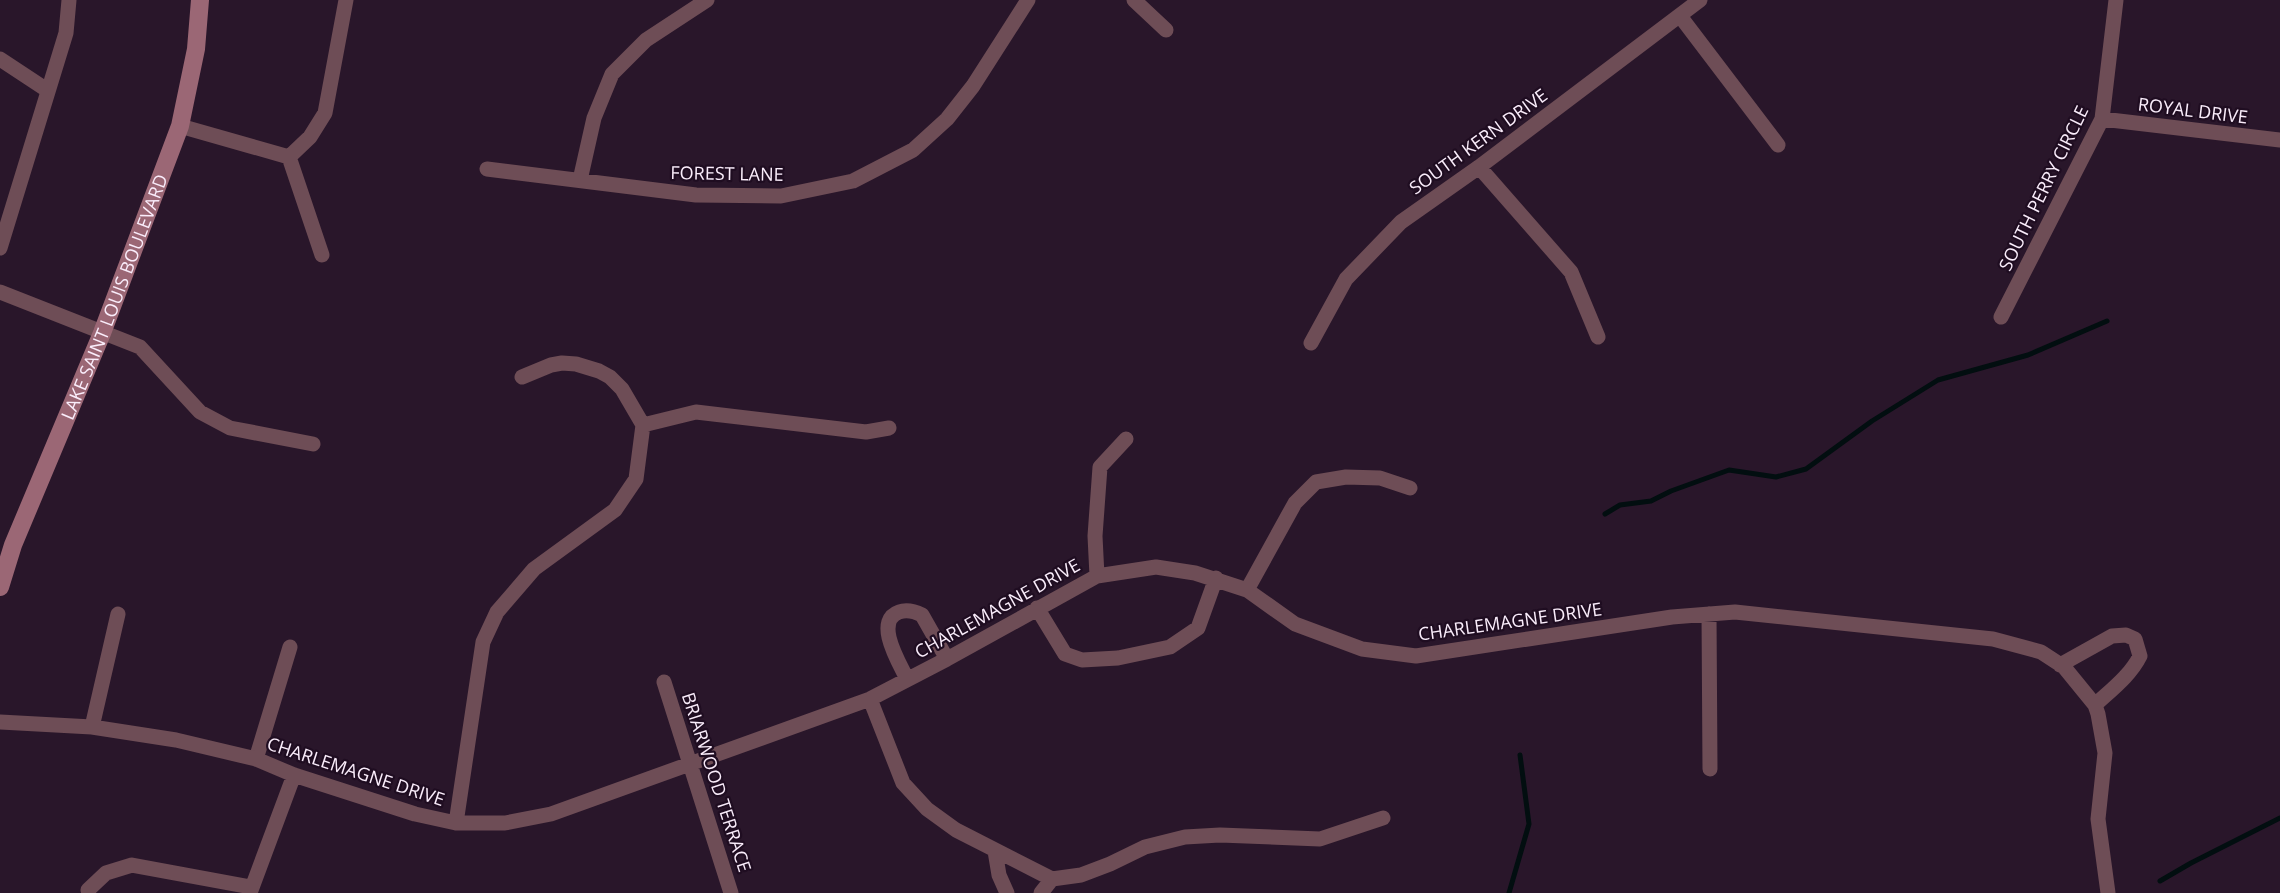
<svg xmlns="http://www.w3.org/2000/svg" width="2280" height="893" font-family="'Open Sans',sans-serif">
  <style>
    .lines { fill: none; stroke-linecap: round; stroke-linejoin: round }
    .stream { stroke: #020e10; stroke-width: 5 }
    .street { stroke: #6e4d56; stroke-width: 15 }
    .secondary { stroke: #9b6775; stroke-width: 18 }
    .labels { text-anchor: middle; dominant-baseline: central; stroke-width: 4.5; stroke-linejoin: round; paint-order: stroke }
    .street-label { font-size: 18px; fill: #faedfb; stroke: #1f0d21 }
  </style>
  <rect width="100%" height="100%" fill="#29162a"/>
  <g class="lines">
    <path class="stream" d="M1605 514 1620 505 1651 501 1671 491 1729 470 1776 477 1806 469 1872 421 1938 380 2028 355 2107 321
      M2160 881 2191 863 2280 818
      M1509 893 1529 824 1520 755"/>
    <path class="street" d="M1134 0 1166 30
      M1680 16 1778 145
      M0 59 47 90
      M2102 119 2280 140
      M180 126 289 157
      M289 157 310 137 325 113 346 0
      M289 157 322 255
      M1479 167 1571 272 1598 337
      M487 169 696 195 781 196 853 181 913 150 947 119 973 86 1028 0
      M580 180 594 118 612 74 646 40 707 0
      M0 248 66 33 69 0
      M0 292 140 347 200 412 230 428 313 444
      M2001 317 2102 119 2116 0
      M1311 343 1346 279 1401 222 1479 167 1700 0
      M643 425 696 412 866 432 889 428
      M1097 576 1095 536 1100 467 1126 439
      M1247 590 1295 503 1316 482 1346 477 1380 478 1410 488
      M1037 608 1065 654 1082 660 1118 658 1170 647 1198 628 1216 578
      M1709 614 1710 769
      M2060 665 2112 636 2126 635 2135 639 2140 656C2130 676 2111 690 2095 705
      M907 679C900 664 873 621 899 612 907 609 914 611 922 615L947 659
      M664 682 731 893
      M870 699 903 783 927 809 956 830 1052 879 1081 875 1110 864 1145 847 1185 837 1220 835 1320 839 1383 818
      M0 722 92 727 176 740 256 759 294 775 415 814 456 823H505L551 814 870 699 947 659 1097 576 1156 567 1195 573 1247 590 1295 624 1362 649 1416 656 1672 617 1735 612 1993 639 2041 652 2064 667 2095 705 2098 714 2105 753 2098 819 2108 893
      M92 727 118 614
      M256 759 290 647
      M456 823 483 642 497 612 534 569 615 510 636 479 643 425 622 389 610 377 599 371 576 364 562 363 551 365 522 377
      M995 851 999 875 1007 893
      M88 890 106 873 132 865 251 887
      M250 893 294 775
      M1041 893 1052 879"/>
    <path class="secondary" id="s1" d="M0 587 13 545 102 333 180 126 196 49 200 0"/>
  </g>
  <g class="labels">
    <g class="street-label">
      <text transform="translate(2193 110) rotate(7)">ROYAL DRIVE</text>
      <text transform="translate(1478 141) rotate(-36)">SOUTH KERN DRIVE</text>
      <text transform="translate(727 173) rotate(1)">FOREST LANE</text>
      <text transform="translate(2043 188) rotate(-64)">SOUTH PERRY CIRCLE</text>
      <text stroke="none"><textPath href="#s1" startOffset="312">LAKE SAINT LOUIS BOULEVARD</textPath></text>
      <text transform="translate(997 608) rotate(-29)">CHARLEMAGNE DRIVE</text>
      <text transform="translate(1510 621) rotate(-8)">CHARLEMAGNE DRIVE</text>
      <text transform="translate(356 771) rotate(18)">CHARLEMAGNE DRIVE</text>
      <text transform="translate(717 782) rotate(72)">BRIARWOOD TERRACE</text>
    </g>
  </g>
</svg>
